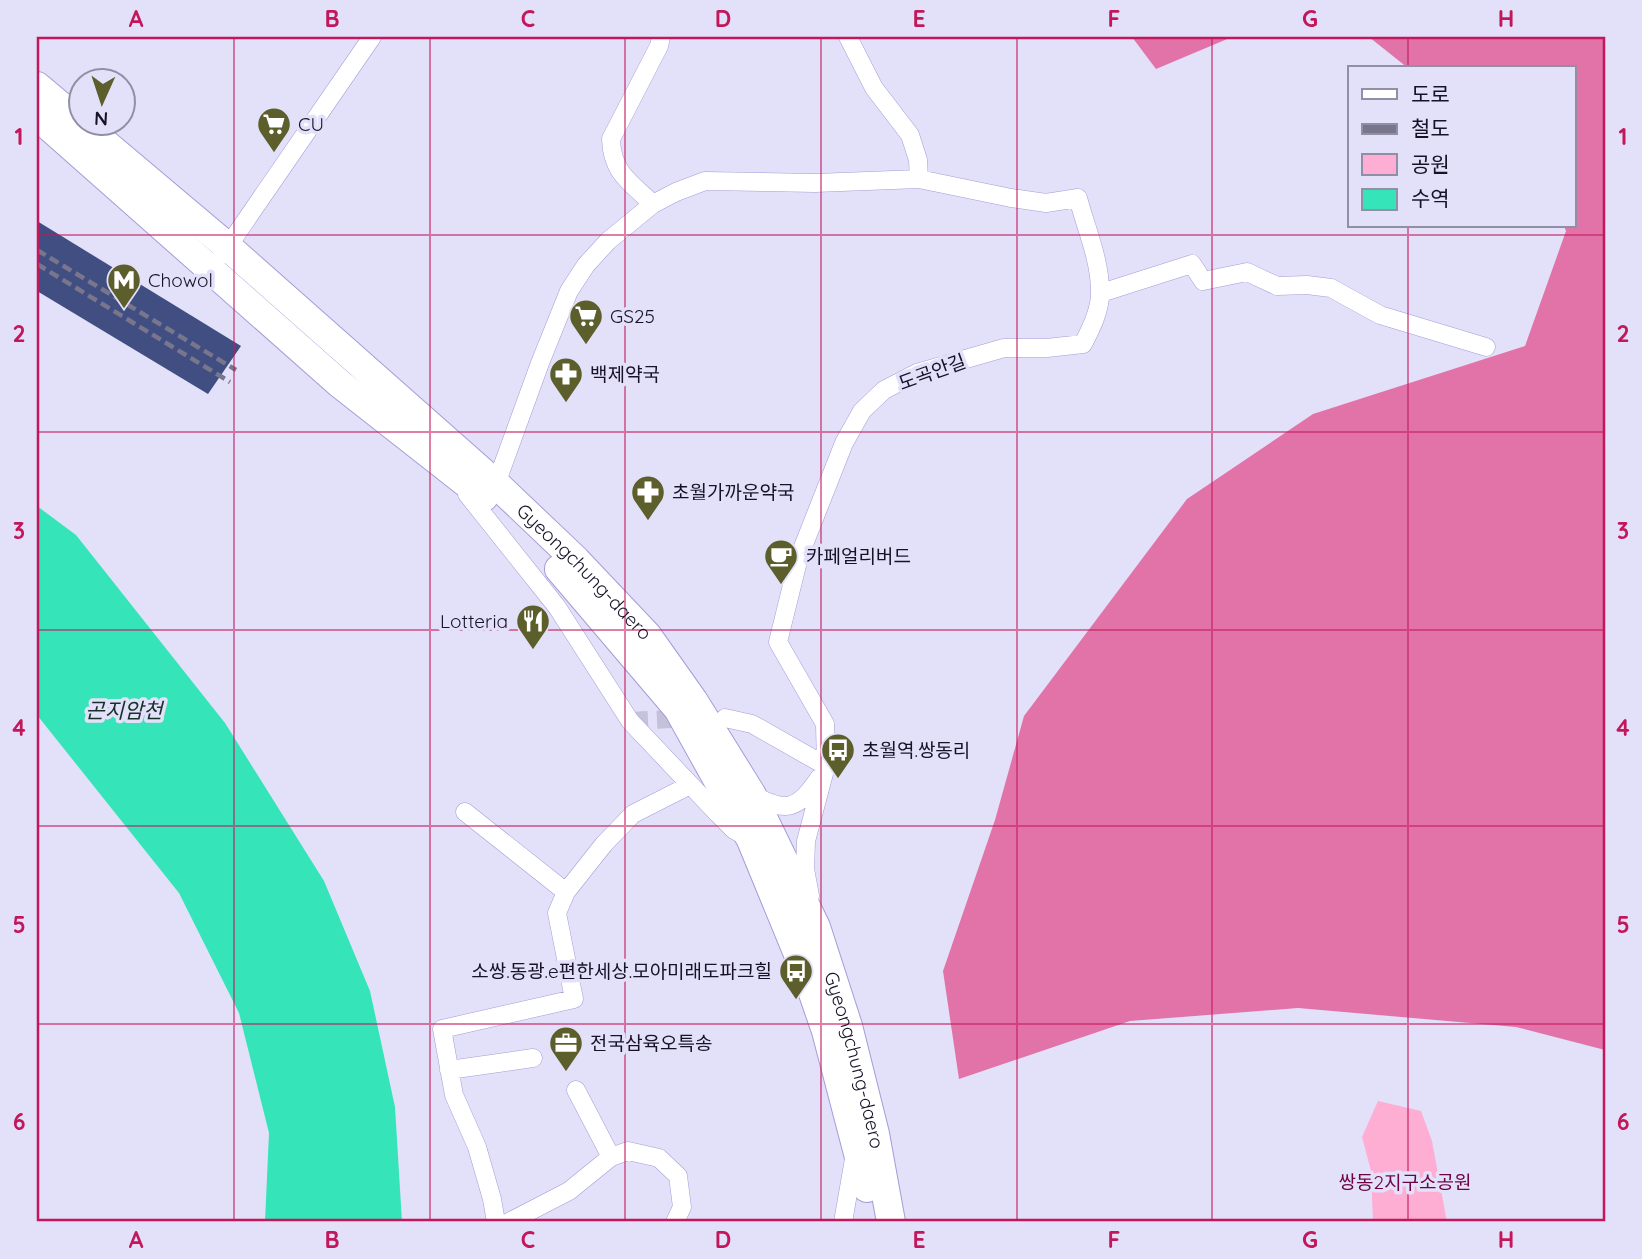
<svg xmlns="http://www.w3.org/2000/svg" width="1642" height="1259" font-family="Quicksand,'Noto Sans KR',sans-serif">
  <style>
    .green { fill: #feaed2 }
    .forest { fill: #e173a9 }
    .water { fill: #35e4b8 }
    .building { fill: #404e81 }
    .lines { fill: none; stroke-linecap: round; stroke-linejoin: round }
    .street-tunnel { stroke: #c4c1da; stroke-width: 18; stroke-dasharray: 18 9; stroke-linecap: butt }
    .street-casing { stroke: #a59cd8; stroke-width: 19 }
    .primary-casing { stroke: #a59cd8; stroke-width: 30 }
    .street { stroke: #fff; stroke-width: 18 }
    .primary { stroke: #fff; stroke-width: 28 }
    .rail { stroke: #79758c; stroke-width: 4.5; stroke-dasharray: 10 5; stroke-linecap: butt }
    .grid { fill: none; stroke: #c2185b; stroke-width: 2; stroke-opacity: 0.55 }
    .labels { text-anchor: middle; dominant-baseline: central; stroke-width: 7; stroke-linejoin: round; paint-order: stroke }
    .poi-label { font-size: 19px; fill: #171228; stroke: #e3e0f9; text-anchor: start }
    .street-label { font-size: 19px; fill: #171228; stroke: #e3e0f9 }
    .park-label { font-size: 19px; fill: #6d0345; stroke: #e3e0f9 }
    .water-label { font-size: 21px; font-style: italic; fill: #153027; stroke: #e3e0f9 }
    .neatline { fill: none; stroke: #c2185b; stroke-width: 2.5 }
    .grid-label { font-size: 23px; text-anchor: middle; font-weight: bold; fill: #c2185b }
  </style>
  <rect width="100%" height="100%" fill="#e3e0f9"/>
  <path class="green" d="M1378 1101 1421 1111 1432 1141 1447 1222H1373L1371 1171 1362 1137Z"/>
  <path class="forest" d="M1132 37H1232L1156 69Z
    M1369 37H1605V1050L1516 1027 1298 1008 1130 1021 959 1079 943 971 995 820 1024 716 1187 499 1313 414 1525 346 1566 231 1564 226H1574V68H1408Z"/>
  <path class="water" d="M37 506 76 535 225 723 324 881 370 991 395 1107 402 1222H265L269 1133 239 1013 179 893 37 715Z"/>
  <path class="building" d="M37 221 241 346 208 394 37 291Z"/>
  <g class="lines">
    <path class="street-tunnel" d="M630 721 690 718"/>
    <g class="street-casing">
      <path id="street" d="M653 204C630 182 612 173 611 139L659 46 661 37
        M222 255 372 37
        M1101 293 1192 264 1203 281 1247 272 1277 286 1307 285 1331 288 1380 315 1486 347
        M496 484 540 363 569 291 586 265 608 241 653 204 676 192 705 181 815 183 919 179
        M467 494 557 607 630 721 718 814 734 830 743 835
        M725 718 752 724 826 766
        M753 795C786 813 798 810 819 778
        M465 812 566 892
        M810 896 805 869 806 841 826 766 825 724 778 642 799 557 844 443 862 411 884 390 917 373 1004 348H1047L1083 344C1091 329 1101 309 1100 291 1100 260 1086 228 1078 198L1046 203 1011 198 919 179 918 160 910 135 874 88 848 37
        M449 1070 533 1058
        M576 1090 611 1157
        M496 1222 492 1199 477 1147 454 1095 442 1029 574 999 557 913 566 892 604 844 633 814 690 785
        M509 1222 569 1191 611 1157 628 1151 659 1158 678 1176 682 1207 675 1222
        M843 1222 854 1159"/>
    </g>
    <g class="primary-casing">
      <g id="primary">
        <path id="s1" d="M37 86 228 247 496 484 576 560 647 635 693 700 752 795 816 927 848 1026 875 1134 891 1222"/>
        <path d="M37 116 340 384 484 497"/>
        <path d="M559 569 678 709 751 840 807 976 826 1031 867 1188"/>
      </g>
    </g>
    <use href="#street" class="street"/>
    <use href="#primary" class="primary"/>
    <path class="rail" d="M37 250 236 370
      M37 264 230 382"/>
  </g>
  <path class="grid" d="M234 37V1222M430 37V1222M625 37V1222M821 37V1222M1017 37V1222M1212 37V1222M1408 37V68M1408 226V1222M37 235H1605M37 432H1605M37 630H1605M37 826H1605M37 1024H1605"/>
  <defs>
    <g id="supermarket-pin" transform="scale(1.75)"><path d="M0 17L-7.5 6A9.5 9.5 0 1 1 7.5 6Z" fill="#5c5e2b" stroke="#e3e0f9"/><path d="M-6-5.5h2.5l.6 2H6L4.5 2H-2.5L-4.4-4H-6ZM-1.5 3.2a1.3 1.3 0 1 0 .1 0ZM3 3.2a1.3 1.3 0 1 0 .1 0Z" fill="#fff"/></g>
    <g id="metro-pin" transform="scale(1.75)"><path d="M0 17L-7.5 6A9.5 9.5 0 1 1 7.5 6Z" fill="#5c5e2b" stroke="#e3e0f9"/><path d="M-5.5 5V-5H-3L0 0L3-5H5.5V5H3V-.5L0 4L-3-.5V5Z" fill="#fff"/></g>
    <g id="pharmacy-pin" transform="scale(1.75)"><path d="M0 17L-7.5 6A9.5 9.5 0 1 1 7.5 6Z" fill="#5c5e2b" stroke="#e3e0f9"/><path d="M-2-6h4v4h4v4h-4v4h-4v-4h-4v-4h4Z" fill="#fff"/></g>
    <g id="cafe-pin" transform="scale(1.75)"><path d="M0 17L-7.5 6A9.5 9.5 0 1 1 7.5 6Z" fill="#5c5e2b" stroke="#e3e0f9"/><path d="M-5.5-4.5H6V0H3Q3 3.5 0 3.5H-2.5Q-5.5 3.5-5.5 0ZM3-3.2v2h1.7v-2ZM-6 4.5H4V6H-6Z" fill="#fff"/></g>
    <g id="restaurant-pin" transform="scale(1.75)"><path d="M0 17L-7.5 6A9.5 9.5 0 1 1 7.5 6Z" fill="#5c5e2b" stroke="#e3e0f9"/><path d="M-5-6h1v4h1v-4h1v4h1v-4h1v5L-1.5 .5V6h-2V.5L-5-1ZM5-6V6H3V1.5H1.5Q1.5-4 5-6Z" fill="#fff"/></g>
    <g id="bus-pin" transform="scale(1.75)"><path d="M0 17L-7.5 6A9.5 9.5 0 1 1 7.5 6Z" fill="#5c5e2b" stroke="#e3e0f9"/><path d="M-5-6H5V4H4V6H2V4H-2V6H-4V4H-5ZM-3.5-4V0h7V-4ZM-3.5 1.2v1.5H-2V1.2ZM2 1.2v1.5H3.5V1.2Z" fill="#fff"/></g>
    <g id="office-pin" transform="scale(1.75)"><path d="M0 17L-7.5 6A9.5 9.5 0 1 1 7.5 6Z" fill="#5c5e2b" stroke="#e3e0f9"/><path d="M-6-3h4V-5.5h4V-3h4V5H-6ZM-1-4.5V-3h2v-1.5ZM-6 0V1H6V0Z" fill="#fff"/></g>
  </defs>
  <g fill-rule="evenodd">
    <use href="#supermarket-pin" x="274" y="124"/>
    <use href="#metro-pin" x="124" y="280"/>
    <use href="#supermarket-pin" x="586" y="316"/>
    <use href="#pharmacy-pin" x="566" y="374"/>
    <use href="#pharmacy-pin" x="648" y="492"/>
    <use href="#cafe-pin" x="781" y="556"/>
    <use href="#restaurant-pin" x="533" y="621"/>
    <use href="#bus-pin" x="838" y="750"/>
    <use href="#bus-pin" x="796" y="971"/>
    <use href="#office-pin" x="566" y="1043"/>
  </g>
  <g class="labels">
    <g class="poi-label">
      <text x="298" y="124">CU</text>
      <text x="148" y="280">Chowol</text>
      <text x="610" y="316">GS25</text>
      <text x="590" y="374">백제약국</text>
      <text x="672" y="492">초월가까운약국</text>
      <text x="806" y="556">카페얼리버드</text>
      <text x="508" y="621" text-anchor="end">Lotteria</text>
      <text x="862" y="750">초월역.쌍동리</text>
      <text x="772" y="971" text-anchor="end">소쌍.동광.e편한세상.모아미래도파크힐</text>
      <text x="590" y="1043">전국삼육오특송</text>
    </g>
    <g class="street-label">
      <text transform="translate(932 372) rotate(-20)">도곡안길</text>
      <text stroke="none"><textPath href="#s1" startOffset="732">Gyeongchung-daero</textPath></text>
      <text stroke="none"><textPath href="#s1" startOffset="1298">Gyeongchung-daero</textPath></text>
    </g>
    <g class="park-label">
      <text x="1405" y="1182">쌍동2지구소공원</text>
    </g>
    <g class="water-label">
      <text x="124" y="710">곤지암천</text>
    </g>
  </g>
  <rect width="1642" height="1259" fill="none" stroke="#e3e0f9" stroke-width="77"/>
  <rect x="1348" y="66" width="228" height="161" fill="#e3e0f9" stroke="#918ea5" stroke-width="2"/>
  <rect x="1362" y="89" width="35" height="10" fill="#ffffff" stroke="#918ea5" stroke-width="2"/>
  <text x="1411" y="102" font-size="21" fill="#171228">도로</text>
  <rect x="1362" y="124" width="35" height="10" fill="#79758c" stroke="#918ea5" stroke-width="2"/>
  <text x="1411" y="136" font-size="21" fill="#171228">철도</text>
  <rect x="1362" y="154" width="35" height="21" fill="#feaed2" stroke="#918ea5" stroke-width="2"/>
  <text x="1411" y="172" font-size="21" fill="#171228">공원</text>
  <rect x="1362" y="189" width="35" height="21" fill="#35e4b8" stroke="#918ea5" stroke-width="2"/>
  <text x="1411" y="206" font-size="21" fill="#171228">수역</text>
  <g transform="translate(102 102) rotate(183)"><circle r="33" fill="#e3e0f9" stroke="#918ea5" stroke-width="2"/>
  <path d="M0-5L12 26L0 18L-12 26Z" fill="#5c5e2b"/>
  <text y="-10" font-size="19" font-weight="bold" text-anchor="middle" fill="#171228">N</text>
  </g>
  <rect x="38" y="38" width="1566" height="1182" class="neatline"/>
  <g class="grid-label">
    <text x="136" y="27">A</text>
    <text x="332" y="27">B</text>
    <text x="528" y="27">C</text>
    <text x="723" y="27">D</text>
    <text x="919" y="27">E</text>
    <text x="1114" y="27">F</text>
    <text x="1310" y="27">G</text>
    <text x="1506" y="27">H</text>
    <text x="19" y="145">1</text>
    <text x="1623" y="145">1</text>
    <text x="19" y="342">2</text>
    <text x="1623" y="342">2</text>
    <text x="19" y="539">3</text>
    <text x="1623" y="539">3</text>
    <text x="19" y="736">4</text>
    <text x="1623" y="736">4</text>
    <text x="19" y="933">5</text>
    <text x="1623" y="933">5</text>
    <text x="19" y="1130">6</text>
    <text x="1623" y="1130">6</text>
    <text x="136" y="1248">A</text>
    <text x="332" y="1248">B</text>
    <text x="528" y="1248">C</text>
    <text x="723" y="1248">D</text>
    <text x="919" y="1248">E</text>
    <text x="1114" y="1248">F</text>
    <text x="1310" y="1248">G</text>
    <text x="1506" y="1248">H</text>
  </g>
</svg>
